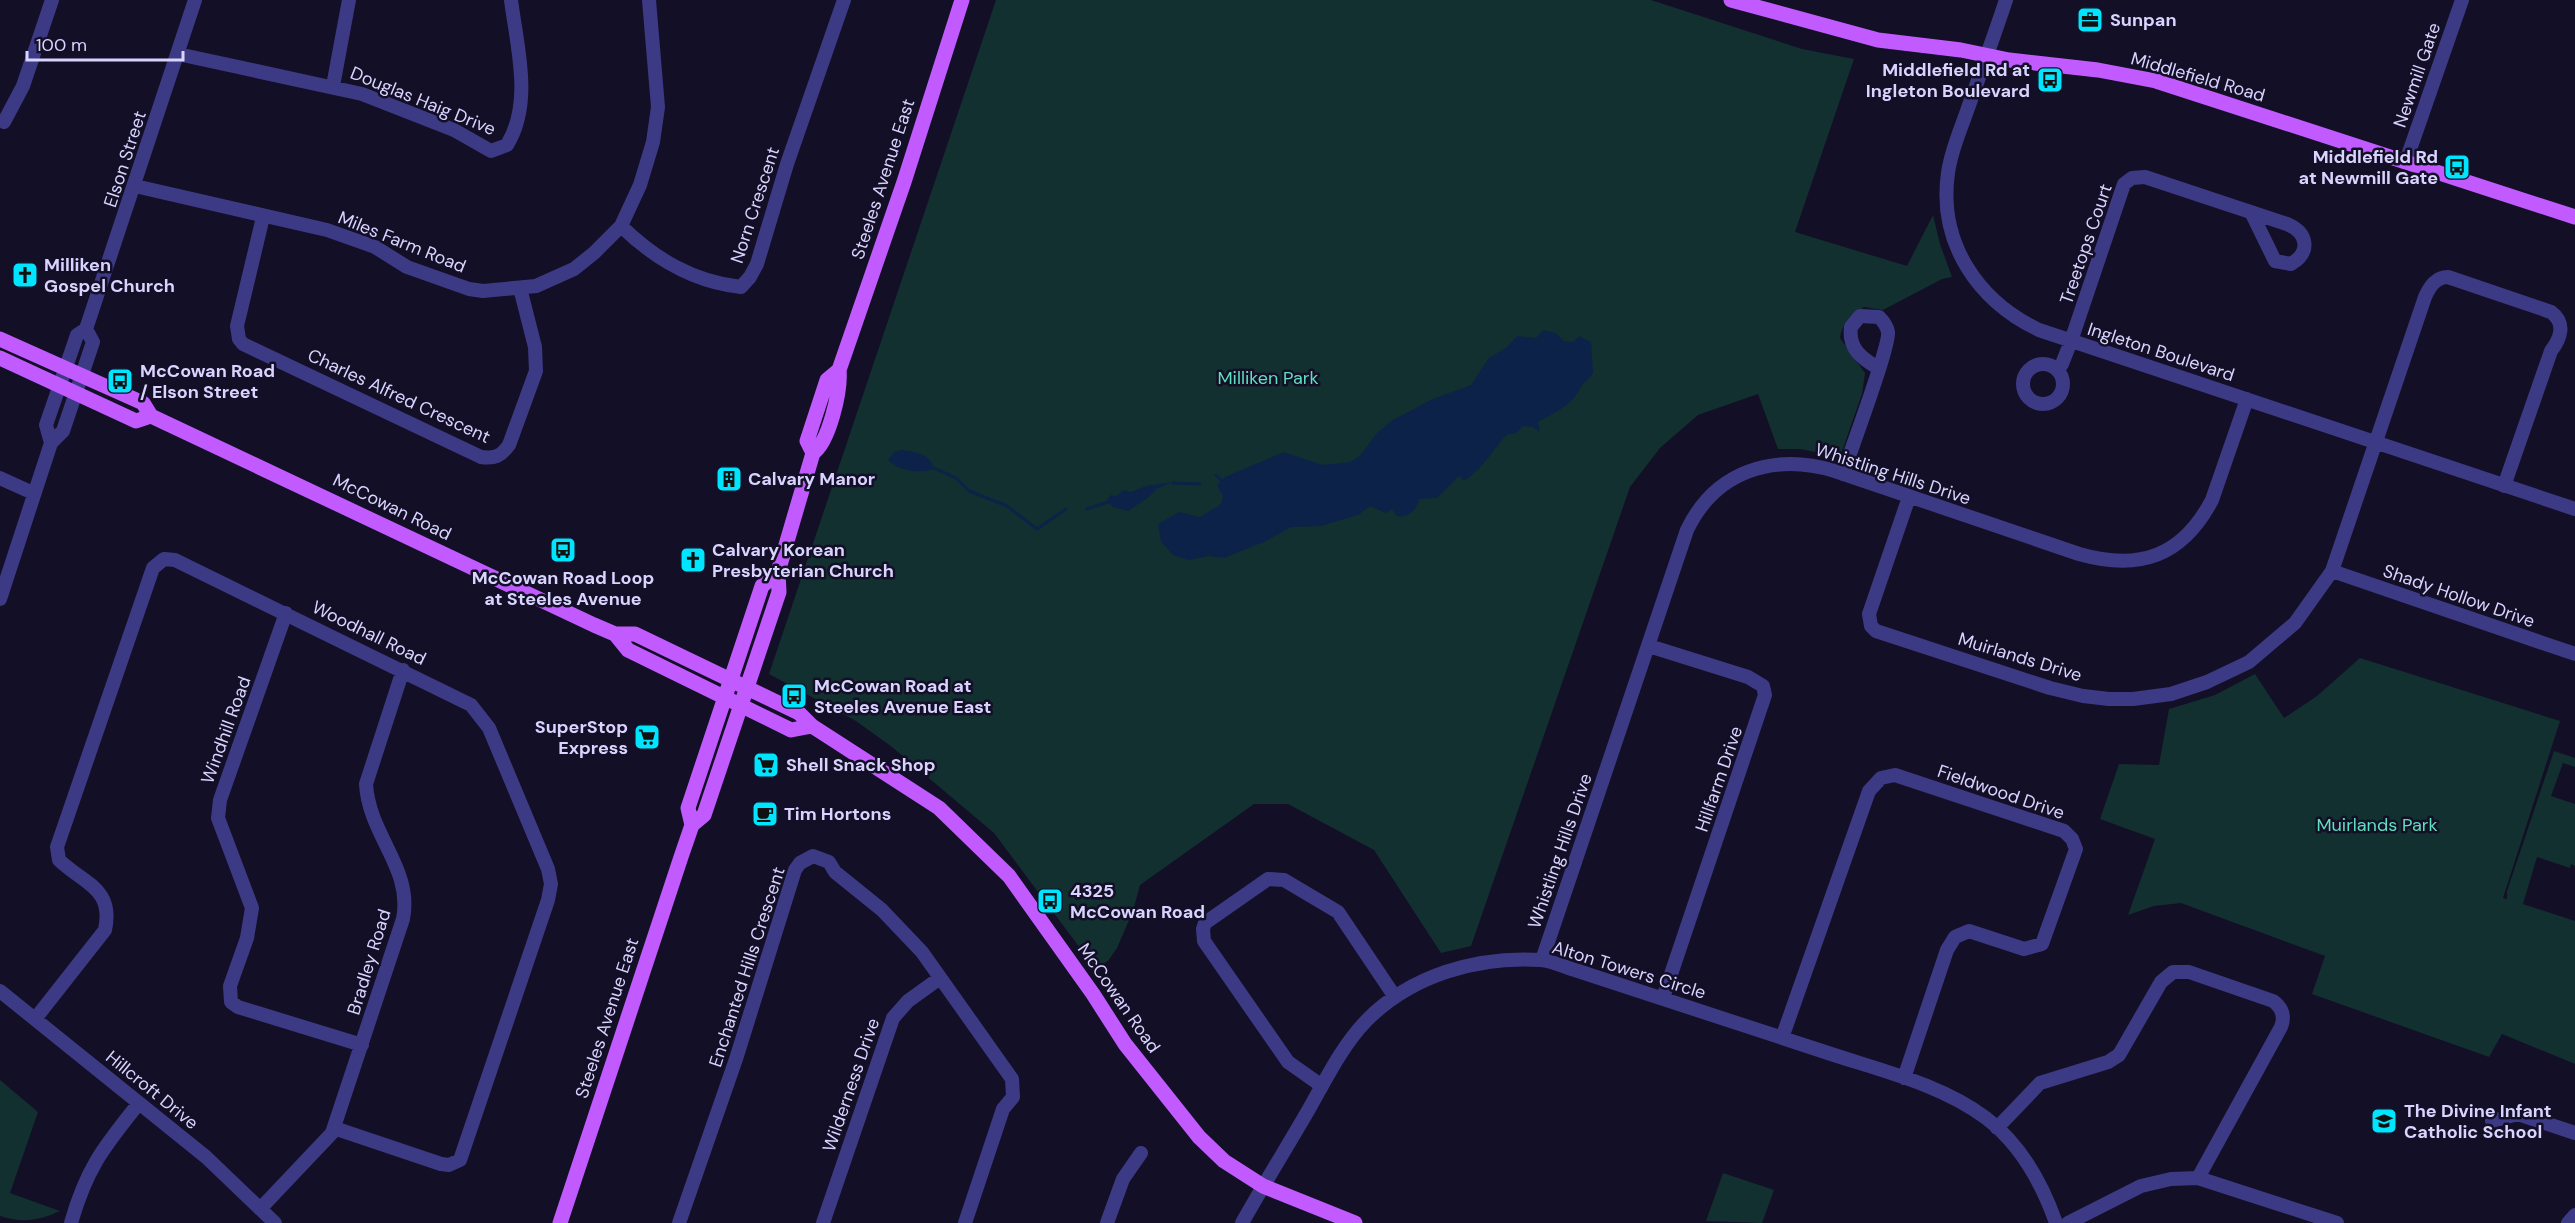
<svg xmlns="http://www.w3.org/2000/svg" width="2575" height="1223" font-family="'DM Sans',sans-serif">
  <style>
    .green { fill: #12302f }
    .water { fill: #0c2248 }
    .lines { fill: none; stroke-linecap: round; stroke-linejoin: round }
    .stream { stroke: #0c2248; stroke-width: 3 }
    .minor { stroke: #3d3a85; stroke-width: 14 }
    .major { stroke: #c25bff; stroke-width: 15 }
    .labels { text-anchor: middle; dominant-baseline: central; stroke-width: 5; stroke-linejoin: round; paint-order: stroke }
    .poi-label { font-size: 18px; font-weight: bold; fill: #d9d4ff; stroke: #130f26; text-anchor: start }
    .street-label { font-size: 18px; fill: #d9d4ff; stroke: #130f26 }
    .park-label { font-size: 18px; fill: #5fe0c0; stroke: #130f26 }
  </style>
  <rect width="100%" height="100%" fill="#130f26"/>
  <path class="green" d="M996 0H1651L1802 49 1854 59 1795 232 1907 266 1933 215 1940 244 1952 277 1942 279 1883 310 1864 307C1850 316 1843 322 1840 338L1865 373 1862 394 1840 457 1800 449H1778L1758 394 1698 415 1660 448 1630 487 1471 946 1441 953 1374 850 1288 804H1254L1140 885 1133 911 1117 948 1108 961 1095 968 994 833 892 747 856 721 769 674Z
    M2360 658 2560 721 2503 898 2507 899V891L2554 751 2575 758V767L2563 763 2551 796 2575 804V866L2571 864 2570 868 2537 857 2523 904 2575 921V1064L2502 1034 2489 1057 2312 994 2325 956 2181 903 2154 906 2128 915 2155 839 2100 819 2119 764 2159 765 2169 709 2215 695 2255 674 2284 718 2317 696Z
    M0 1080 38 1112 10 1193 60 1211C39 1221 21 1223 0 1216Z
    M1723 1173 1774 1190 1762 1223 1706 1221Z"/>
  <path class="water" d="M1543 330 1556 333 1564 341 1573 342 1579 336 1591 342 1593 373C1590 379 1583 382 1581 387 1572 405 1556 412 1538 422L1540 432 1533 427 1523 426 1516 433 1506 435C1492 452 1481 470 1464 481L1459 476 1437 498 1419 499C1417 510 1408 518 1397 516L1392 509 1386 513 1370 506 1358 515 1321 526 1291 527 1266 541 1224 558 1209 556 1189 560 1173 555 1161 541 1158 524 1179 512 1200 517 1221 504 1223 496 1217 485 1225 477 1284 452 1323 465 1350 462 1361 455 1376 434 1391 421 1433 399 1471 385 1488 359 1507 347 1517 336 1536 338Z
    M901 450C915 452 930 453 934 469 920 474 899 471 888 460L894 452Z
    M1173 482 1156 489C1151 498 1138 503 1129 511L1113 507 1107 500 1111 495 1116 496 1124 490 1131 492 1146 486Z"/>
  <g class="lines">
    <path class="stream" d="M934 468 956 478 969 491 1007 506 1037 529 1066 509
      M1216 475 1221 480
      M1173 483 1200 484
      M1087 509 1108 502"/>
    <path class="minor" d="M2006 0C1994 36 1981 72 1968 108 1961 129 1951 150 1948 173 1938 243 1978 301 2039 330L2575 509
      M178 54 362 94 454 130 491 151 507 145C533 103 517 47 511 0
      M333 86 349 0
      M4 122 23 86 52 0
      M2406 161 2462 0
      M135 186 327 230 375 247 407 267 469 289 483 291 536 286 574 269 594 253 621 226 640 185 653 142 658 107 649 0
      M263 217 237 326 239 339 243 344 481 457C495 459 501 456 509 445L536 371 535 347 520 288
      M621 226C655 259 693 282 741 287L750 277 757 264 787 164 844 0
      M2023 384a20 20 0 1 1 40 0a20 20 0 1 1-40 0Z
      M2057 370 2062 364 2071 341 2124 184 2132 178 2145 177 2287 224C2308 233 2311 252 2291 264L2275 261 2252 214
      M51 443 46 425 77 335 86 329 195 0
      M1843 474C1850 452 1890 346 1888 332 1887 326 1883 321 1879 317L1860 316 1851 327C1848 348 1861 358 1878 368
      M0 478 33 493
      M1909 497 1869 614 1871 626 1876 631 2050 688 2083 696 2109 699H2133L2171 694 2207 682 2249 662 2295 623 2332 571 2425 297C2430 286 2436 277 2448 277L2551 312C2566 323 2561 338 2551 351L2504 486
      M2332 571 2575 654
      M0 599 51 443 63 431 93 342 86 329
      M286 613 220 800 218 818 252 908 247 938 230 986 231 1002 238 1007 362 1045
      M1649 646 1748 677 1763 686 1765 695 1663 998
      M1542 960 1687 530C1716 470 1774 453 1835 471L2079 554C2139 571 2182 557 2212 500L2247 399
      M0 991 206 1157 275 1223
      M35 1019 105 930C114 888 84 884 59 860L57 847 153 568 164 559 175 560 471 705 489 728 548 869 551 884 548 900 460 1160 449 1165 441 1164 334 1128
      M1782 1038 1869 791 1881 778 1895 775 2064 831 2072 839 2076 849 2042 944 2024 949 1969 931 1955 937 1947 950 1904 1078
      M1322 1086 1288 1062 1204 941 1203 929 1205 923 1268 879 1284 880 1338 912 1395 997
      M2492 1121 2518 1114 2575 1133
      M1997 1128 2040 1083 2108 1062 2119 1055 2161 982 2173 972H2189L2273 1001C2283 1008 2285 1017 2281 1027L2198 1178
      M260 1209 332 1133 403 919C413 868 369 836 366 784L403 670
      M71 1223C87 1167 104 1147 139 1103
      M679 1223 736 1059 795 870 800 863 813 856 829 862 835 872 882 910 922 952 1012 1079 1013 1097 1003 1109 965 1223
      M823 1223 893 1018 908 1001 940 978
      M1107 1223 1123 1179 1141 1153
      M1242 1223C1264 1184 1287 1147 1309 1109 1326 1079 1342 1046 1366 1021 1411 975 1477 956 1541 960 1552 961 1565 967 1575 970 1658 997 1740 1024 1822 1051 1878 1070 1939 1083 1986 1118 2020 1144 2042 1183 2056 1223
      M2068 1223 2141 1186 2171 1179 2198 1178 2337 1223
      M2568 1223 2575 1215"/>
    <path class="major" d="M1731 0 1878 40 1961 50 2009 60 2098 70 2156 81 2575 217
      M0 339 143 403 151 416 594 625 615 634H635L799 713 812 726 939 808 1009 876 1093 994 1125 1044 1199 1137 1224 1161 1263 1186 1355 1223
      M0 358 136 421 151 416
      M813 453 807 441 827 380 839 370
      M615 634 628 650 791 730 812 726
      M692 825 688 808 762 586 778 572
      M560 1223 681 857 692 825 704 815 779 592 778 572 813 453C829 442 841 391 839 370L904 182 962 0"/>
  </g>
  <defs>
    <g id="office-square" transform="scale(1.35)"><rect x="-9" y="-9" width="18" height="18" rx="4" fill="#00e5ff" stroke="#130f26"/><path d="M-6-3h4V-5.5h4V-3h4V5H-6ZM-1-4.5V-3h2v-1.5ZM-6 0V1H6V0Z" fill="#111"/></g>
    <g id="bus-square" transform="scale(1.35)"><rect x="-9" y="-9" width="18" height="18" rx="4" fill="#00e5ff" stroke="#130f26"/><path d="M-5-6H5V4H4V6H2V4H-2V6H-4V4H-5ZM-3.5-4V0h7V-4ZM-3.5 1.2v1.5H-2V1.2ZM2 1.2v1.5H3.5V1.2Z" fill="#111"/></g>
    <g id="church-square" transform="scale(1.35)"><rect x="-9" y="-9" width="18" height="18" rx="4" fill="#00e5ff" stroke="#130f26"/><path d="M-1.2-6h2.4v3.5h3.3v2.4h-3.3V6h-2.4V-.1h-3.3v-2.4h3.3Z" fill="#111"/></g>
    <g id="building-square" transform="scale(1.35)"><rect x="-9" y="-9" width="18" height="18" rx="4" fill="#00e5ff" stroke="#130f26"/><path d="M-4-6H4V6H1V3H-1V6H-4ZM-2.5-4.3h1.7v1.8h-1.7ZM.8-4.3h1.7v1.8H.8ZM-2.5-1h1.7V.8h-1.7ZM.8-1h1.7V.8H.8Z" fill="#111"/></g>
    <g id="supermarket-square" transform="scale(1.35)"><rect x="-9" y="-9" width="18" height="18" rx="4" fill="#00e5ff" stroke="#130f26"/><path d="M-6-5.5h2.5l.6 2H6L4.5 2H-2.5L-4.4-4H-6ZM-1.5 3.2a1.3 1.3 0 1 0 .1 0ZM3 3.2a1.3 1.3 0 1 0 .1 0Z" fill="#111"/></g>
    <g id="cafe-square" transform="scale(1.35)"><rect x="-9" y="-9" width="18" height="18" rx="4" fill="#00e5ff" stroke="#130f26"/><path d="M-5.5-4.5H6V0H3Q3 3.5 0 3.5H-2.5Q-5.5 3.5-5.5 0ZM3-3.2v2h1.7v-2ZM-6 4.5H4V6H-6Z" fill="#111"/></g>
    <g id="school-square" transform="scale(1.35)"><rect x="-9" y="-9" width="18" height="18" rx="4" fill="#00e5ff" stroke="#130f26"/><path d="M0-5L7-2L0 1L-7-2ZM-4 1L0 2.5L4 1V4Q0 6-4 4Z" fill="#111"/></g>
  </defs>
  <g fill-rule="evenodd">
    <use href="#office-square" x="2090" y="20"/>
    <use href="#bus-square" x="2050" y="80"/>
    <use href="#bus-square" x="2457" y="167"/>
    <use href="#church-square" x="25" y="275"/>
    <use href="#bus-square" x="120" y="381"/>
    <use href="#building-square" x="729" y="479"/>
    <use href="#bus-square" x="563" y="550"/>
    <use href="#church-square" x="693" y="560"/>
    <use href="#bus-square" x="794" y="696"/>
    <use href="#supermarket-square" x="647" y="737"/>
    <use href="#supermarket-square" x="766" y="765"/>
    <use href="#cafe-square" x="765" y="814"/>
    <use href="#bus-square" x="1050" y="901"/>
    <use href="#school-square" x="2384" y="1121"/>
  </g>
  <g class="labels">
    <g class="poi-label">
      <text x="2110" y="20">Sunpan</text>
      <text x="2030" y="70" text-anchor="end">Middlefield Rd at<tspan x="2030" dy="21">Ingleton Boulevard</tspan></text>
      <text x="2438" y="157" text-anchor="end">Middlefield Rd<tspan x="2438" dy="21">at Newmill Gate</tspan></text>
      <text x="44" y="265">Milliken<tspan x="44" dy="21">Gospel Church</tspan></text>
      <text x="140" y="371">McCowan Road<tspan x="140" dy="21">/ Elson Street</tspan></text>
      <text x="748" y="479">Calvary Manor</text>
      <text x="712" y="550">Calvary Korean<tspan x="712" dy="21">Presbyterian Church</tspan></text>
      <text x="563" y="578" text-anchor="middle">McCowan Road Loop<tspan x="563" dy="21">at Steeles Avenue</tspan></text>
      <text x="814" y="686">McCowan Road at<tspan x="814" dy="21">Steeles Avenue East</tspan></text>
      <text x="628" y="727" text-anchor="end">SuperStop<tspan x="628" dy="21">Express</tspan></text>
      <text x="786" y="765">Shell Snack Shop</text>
      <text x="784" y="814">Tim Hortons</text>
      <text x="1070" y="891">4325<tspan x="1070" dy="21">McCowan Road</tspan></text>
      <text x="2404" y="1111">The Divine Infant<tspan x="2404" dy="21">Catholic School</tspan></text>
    </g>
    <g class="street-label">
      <text transform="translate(2417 75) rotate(-71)">Newmill Gate</text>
      <text transform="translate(2198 77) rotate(16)">Middlefield Road</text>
      <text transform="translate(423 101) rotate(22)">Douglas Haig Drive</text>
      <text transform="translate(125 159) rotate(-72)">Elson Street</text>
      <text transform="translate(883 179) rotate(-72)">Steeles Avenue East</text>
      <text transform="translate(755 205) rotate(-72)">Norn Crescent</text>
      <text transform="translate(402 242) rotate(22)">Miles Farm Road</text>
      <text transform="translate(2086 244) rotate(-71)">Treetops Court</text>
      <text transform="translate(2161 352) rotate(18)">Ingleton Boulevard</text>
      <text transform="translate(399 396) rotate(25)">Charles Alfred Crescent</text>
      <text transform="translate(1893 474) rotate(18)">Whistling Hills Drive</text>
      <text transform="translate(392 507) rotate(26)">McCowan Road</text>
      <text transform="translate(2459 596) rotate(19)">Shady Hollow Drive</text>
      <text transform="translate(369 633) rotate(26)">Woodhall Road</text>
      <text transform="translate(2020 657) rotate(17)">Muirlands Drive</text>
      <text transform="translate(226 730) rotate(-70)">Windhill Road</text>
      <text transform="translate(1719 779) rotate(-71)">Hillfarm Drive</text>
      <text transform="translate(2001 792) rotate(19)">Fieldwood Drive</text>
      <text transform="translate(1560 851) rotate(-71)">Whistling Hills Drive</text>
      <text transform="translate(369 962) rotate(-73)">Bradley Road</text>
      <text transform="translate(747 967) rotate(-72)">Enchanted Hills Crescent</text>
      <text transform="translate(1629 970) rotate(17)">Alton Towers Circle</text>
      <text transform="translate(1119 998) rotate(55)">McCowan Road</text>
      <text transform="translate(607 1018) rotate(-72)">Steeles Avenue East</text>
      <text transform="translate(851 1085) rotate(-71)">Wilderness Drive</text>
      <text transform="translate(152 1090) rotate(39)">Hillcroft Drive</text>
    </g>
    <g class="park-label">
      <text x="1268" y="378">Milliken Park</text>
      <text x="2377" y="825">Muirlands Park</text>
    </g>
  </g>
  <path d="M27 51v9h156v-9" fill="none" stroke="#d9d4ff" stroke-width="3"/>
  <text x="36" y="51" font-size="18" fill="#d9d4ff" stroke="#130f26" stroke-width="4.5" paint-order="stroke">100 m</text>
</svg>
